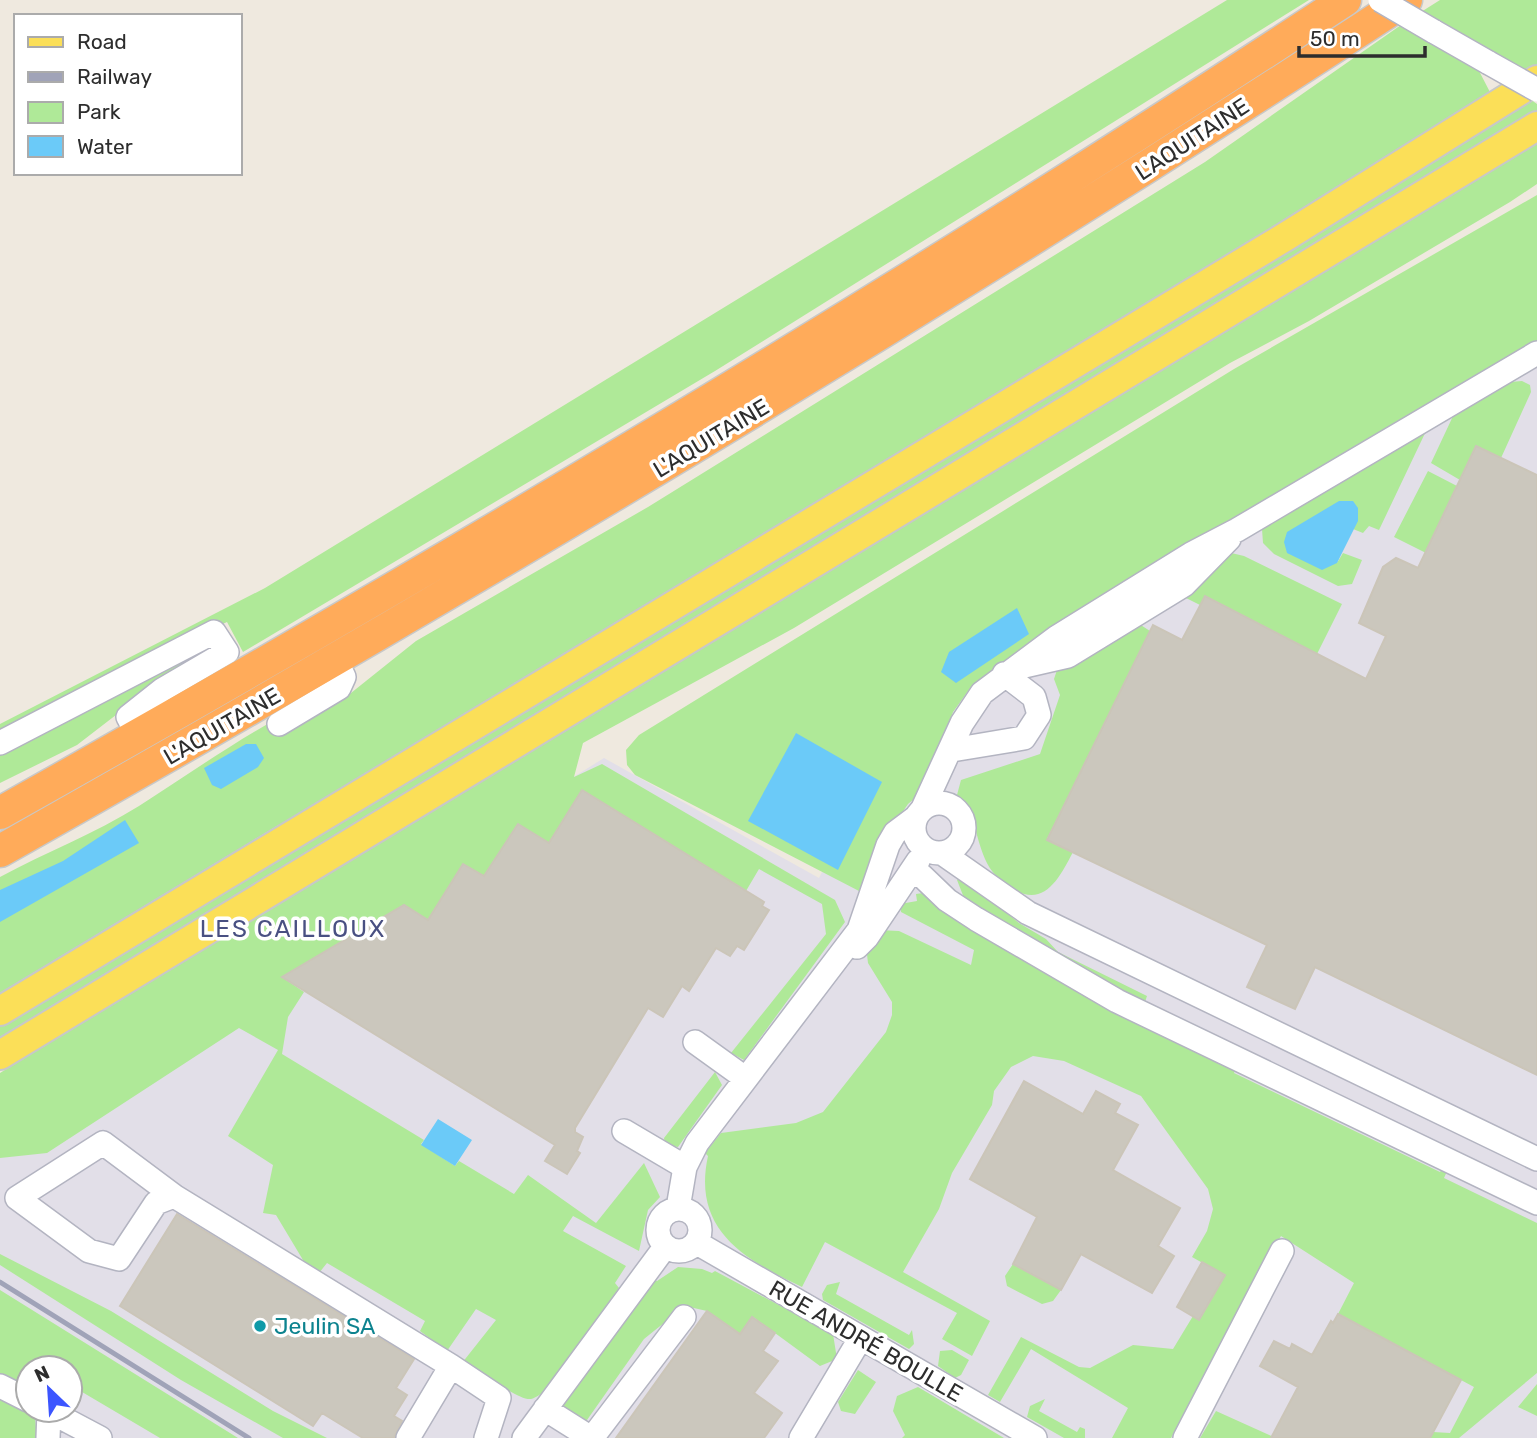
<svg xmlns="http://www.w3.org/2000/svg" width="1537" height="1438" font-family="Rubik,sans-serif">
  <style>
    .industrial { fill: #e2dfe8; fill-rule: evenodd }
    .green { fill: #afe998 }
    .water { fill: #6bcaf8 }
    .building { fill: #cbc7bd; stroke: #cbc5b8; stroke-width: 2 }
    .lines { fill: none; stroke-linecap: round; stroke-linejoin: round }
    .minor-casing { stroke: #b3b4c1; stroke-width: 26 }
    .major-casing { stroke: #c8c8c8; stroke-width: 32 }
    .highway-casing { stroke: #c8c8c8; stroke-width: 35 }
    .minor { stroke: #fff; stroke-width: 23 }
    .major { stroke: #fbdf58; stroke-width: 28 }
    .highway { stroke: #ffab5a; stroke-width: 32 }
    .rail { stroke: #a0a3b8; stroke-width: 5 }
    .minor-bridge-casing { stroke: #b3b4c1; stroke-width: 26; stroke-linecap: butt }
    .minor-bridge { stroke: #fff; stroke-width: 23 }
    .culture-dot { fill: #0f9aa8; stroke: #fff; stroke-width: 2.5 }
    .labels { text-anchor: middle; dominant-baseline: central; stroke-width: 7; stroke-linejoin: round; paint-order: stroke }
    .street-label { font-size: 23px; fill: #2d2d2d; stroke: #fff }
    .culture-label { font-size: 23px; fill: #0d838f; stroke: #fff; text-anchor: start }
    .neighbourhood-label { font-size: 24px; letter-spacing: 2px; fill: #495082; stroke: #fff }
  </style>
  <rect width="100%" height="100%" fill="#efe9df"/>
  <path class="industrial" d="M1537 304V1438H0V1134L604 758 819 878 877 762 928 671ZM28 1368H70V1410H28Z"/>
  <path class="green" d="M1227 0H1309L715 371 243 652 227 622 201 634 209 645 207 657 138 698 77 745 0 783V724L265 588Z
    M1440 0H1537V69L1530 73 1421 12Z
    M1401 25 1478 69 1492 96 355 784 277 826 0 993V877C46 852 94 834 139 806 183 778 225 748 271 722L281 732 346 697 416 641 648 507 1205 162Z
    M1530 99 1537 104V116L0 1043V1023Z
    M1537 142V184L1510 202 1309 321 1230 363 794 628 583 743 574 777 602 764 835 900 845 922 744 1060 731 1053 826 934 822 904 759 869 746 891 582 790 549 843 518 824 484 876 463 864 428 920 404 905 282 977 304 992 288 1017 282 1054 424 1140 421 1144 455 1166 459 1161 514 1194 528 1175 596 1223 644 1163 660 1197 648 1210 639 1251 573 1216 563 1231 626 1266 615 1283 619 1288 546 1390C542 1393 536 1398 531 1399 518 1401 480 1370 462 1363L496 1320 476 1309 447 1351 420 1331 425 1321 327 1263 319 1273 306 1265 276 1215 263 1213 273 1165 228 1136 278 1050 239 1028 47 1153 0 1158V1073L413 817Z
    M1537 195V344L1005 663 971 687 953 712 928 787 908 804 884 839 859 891 635 775 627 765 626 750 639 735 1234 369Z
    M1522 381 1530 385 1531 392 1501 458 1460 480 1431 463 1454 414 1510 382Z
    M1427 429 1379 530 1369 526 1363 533 1353 529 1358 508 1337 563 1343 553 1362 560 1352 584 1338 586 1274 554 1263 543 1262 529Z
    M1428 471 1457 486 1426 553 1394 537Z
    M1227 552 1244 556 1342 604 1317 654 1205 596 1200 605 1178 594Z
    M1133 620 1150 631 1047 839 1073 852C1059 879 1043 910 1010 887 999 880 990 871 985 859 974 832 977 820 957 795L961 780 1040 754 1060 695 1054 679 1057 670Z
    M962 875 1019 923 1046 939 1058 952 1147 996 1143 1008 966 903 957 880Z
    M913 883 927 886 968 923 1155 1029 1236 1068 1234 1073 1440 1172 1444 1166 1448 1169 1444 1178 1537 1223V1373L1459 1438H1430L1433 1432 1450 1433 1474 1387 1338 1314 1354 1283 1281 1236 1171 1438H1112L1128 1408 1031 1349 1000 1402 988 1395 1021 1337 1079 1367 1090 1368 1133 1345 1173 1349 1193 1316 1200 1319 1224 1275 1192 1257 1207 1231 1213 1209 1208 1189 1141 1096 1064 1061 1033 1056 1011 1067 994 1091 992 1105 952 1173 939 1209 903 1272 990 1321 972 1356 942 1339 957 1313 825 1242 802 1287C743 1259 692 1229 708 1156L705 1153 721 1133 796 1123 823 1112 886 1032 892 1015V1002L868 963 866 946 878 930 899 931 971 965 974 950 901 912 900 904 917 901 916 894 923 893 922 887 907 888Z
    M715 1072 722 1085 678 1147 665 1145 664 1138Z
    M0 1254 111 1311 273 1411 327 1438H283L181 1380 0 1265Z
    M1013 1264 1061 1290 1053 1301 1042 1304 1007 1286 1005 1276Z
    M678 1267 702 1269 712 1273 715 1271 833 1334 837 1359 820 1366 753 1317 740 1334 707 1311 685 1306 644 1339 587 1420 579 1423 558 1407 653 1279 657 1281Z
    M840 1282 836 1294 909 1335 912 1330 914 1344 909 1349 823 1300 822 1294 827 1285Z
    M0 1290 238 1438H160L77 1389 70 1402V1368H28V1390L0 1376Z
    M952 1350 969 1360 961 1375 955 1378 938 1366 940 1351Z
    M858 1370 876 1382 855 1414 841 1411 838 1402Z
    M1537 1384V1416L1518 1407Z
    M918 1387 1004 1438H902L905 1435 893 1411 897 1396Z
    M0 1392 35 1417 37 1438H0Z
    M1045 1399 1039 1411 1077 1432 1080 1427 1085 1429V1438H1064L1027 1417 1030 1406Z
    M1216 1411 1276 1438H1200Z"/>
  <path class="water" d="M1339 501H1353L1358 508V521L1337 563 1322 570 1287 553 1284 542 1287 532Z
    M1017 608 1029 634 956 683 941 672 949 652Z
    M796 733 882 782 838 870 748 821Z
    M246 744H256L264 758 258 767 221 789 212 785 204 768Z
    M125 820 139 843 0 922V890L63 861Z
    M438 1119 472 1140 455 1166 421 1145Z"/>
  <path class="building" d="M1476 446 1537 475V1075L1315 967 1295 1009 1247 987 1267 945 1047 840 1153 625 1182 640 1205 596 1366 679 1386 636 1359 623 1383 567 1396 558 1418 568Z
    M582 790 764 902 762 906 769 910 744 950 737 946 730 956 716 948 689 991 682 986 663 1017 648 1008 575 1128V1132L583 1137 577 1151 580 1153 567 1174 545 1161 555 1145 282 977 404 905 428 920 463 864 484 876 518 824 549 843Z
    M1024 1081 1083 1114 1096 1091 1120 1104 1115 1113 1138 1125 1113 1170 1180 1208 1158 1246 1174 1256 1152 1293 1081 1254 1061 1290 1013 1264 1037 1217 970 1179Z
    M177 1214 414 1359 396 1388 407 1395 394 1416 402 1421 394 1438H363L322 1413 313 1426 120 1306Z
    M1202 1262 1225 1275 1199 1320 1177 1307Z
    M707 1311 740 1334 752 1317 775 1333 763 1351 778 1361 754 1393 782 1413 764 1438H616Z
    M1338 1314 1461 1380 1430 1438H1271L1298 1387 1260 1366 1274 1341 1290 1349 1292 1344 1312 1355 1331 1321 1333 1323Z"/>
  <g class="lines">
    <g class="minor-casing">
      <path id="minor" d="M1433 31 1489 63
        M1020 667 1068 656 1184 585 1229 539
        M279 724 339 688 344 677 336 660
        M0 743 214 632 227 652 162 690 128 717 138 735
        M952 750 1024 738 1039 715 1034 697 1004 674
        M914 828a25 25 0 1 1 50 0a25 25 0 1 1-50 0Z
        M923 808 962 723 982 693 1057 637 1191 554 1237 530 1537 353
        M942 853 1028 913 1537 1159
        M910 873 922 876 947 900 976 919 1117 1001 1537 1203
        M857 947 867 937 918 861
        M695 1042 745 1078
        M624 1131 685 1167
        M174 1196 103 1143 17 1198 89 1251 119 1259 156 1203 174 1196 451 1366
        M678 1208 685 1167 697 1143 859 930 888 845 895 833 915 818
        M658 1230a21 21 0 1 1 42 0a21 21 0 1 1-42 0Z
        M697 1243 1035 1438
        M0 1386 28 1400
        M545 1409 591 1438
        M48 1438 49 1411 100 1438
        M408 1438 451 1366 499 1398 486 1438
        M524 1438 665 1247
        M592 1438 684 1317
        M801 1438 860 1339
        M1185 1438 1282 1251"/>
    </g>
    <g class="major-casing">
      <path id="major" d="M0 1011 1285 237 1537 80
        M0 1055 1537 126"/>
    </g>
    <g class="highway-casing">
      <path id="highway" d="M0 813C457 557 907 288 1345 0
        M0 851C478 582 947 300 1406 0"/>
    </g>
    <use href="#minor" class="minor"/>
    <use href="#major" class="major"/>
    <use href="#highway" class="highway"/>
    <path class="rail" d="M0 1282 249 1438"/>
    <g class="minor-bridge-casing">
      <path id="minor-bridge" d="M1380 0 1433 31
        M1489 63 1537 90"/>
    </g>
    <use href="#minor-bridge" class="minor-bridge"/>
  </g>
  <circle class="culture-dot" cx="260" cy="1326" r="7"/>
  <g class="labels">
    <g class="street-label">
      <text transform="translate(1192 139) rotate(-33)">L'AQUITAINE</text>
      <text transform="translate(711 438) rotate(-31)">L'AQUITAINE</text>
      <text transform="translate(222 726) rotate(-30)">L'AQUITAINE</text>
      <text transform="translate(866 1341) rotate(30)">RUE ANDRÉ BOULLE</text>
    </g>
    <g class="culture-label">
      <text x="274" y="1326">Jeulin SA</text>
    </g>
    <g class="neighbourhood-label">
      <text x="293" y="929">LES CAILLOUX</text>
    </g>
  </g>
  <rect x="14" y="14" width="228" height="161" fill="#ffffff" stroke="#ababab" stroke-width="2"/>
  <rect x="28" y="37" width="35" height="10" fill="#fbdf58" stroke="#ababab" stroke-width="2"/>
  <text x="77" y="49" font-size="21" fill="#2d2d2d">Road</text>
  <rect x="28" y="72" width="35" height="10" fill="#a0a3b8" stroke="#ababab" stroke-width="2"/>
  <text x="77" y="84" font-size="21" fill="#2d2d2d">Railway</text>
  <rect x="28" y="102" width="35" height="21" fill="#afe998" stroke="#ababab" stroke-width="2"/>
  <text x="77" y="119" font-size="21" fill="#2d2d2d">Park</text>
  <rect x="28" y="136" width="35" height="21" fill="#6bcaf8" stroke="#ababab" stroke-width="2"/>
  <text x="77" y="154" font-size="21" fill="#2d2d2d">Water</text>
  <g transform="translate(49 1389) rotate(335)"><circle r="33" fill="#ffffff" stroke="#ababab" stroke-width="2"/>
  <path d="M0-5L12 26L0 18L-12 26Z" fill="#3c55ff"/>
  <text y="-10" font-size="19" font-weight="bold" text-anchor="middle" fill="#2d2d2d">N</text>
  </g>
  <path d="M1299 46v10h126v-10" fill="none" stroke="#2d2d2d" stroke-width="3.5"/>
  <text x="1310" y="46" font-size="21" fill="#2d2d2d" stroke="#ffffff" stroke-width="5" paint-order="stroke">50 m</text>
</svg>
